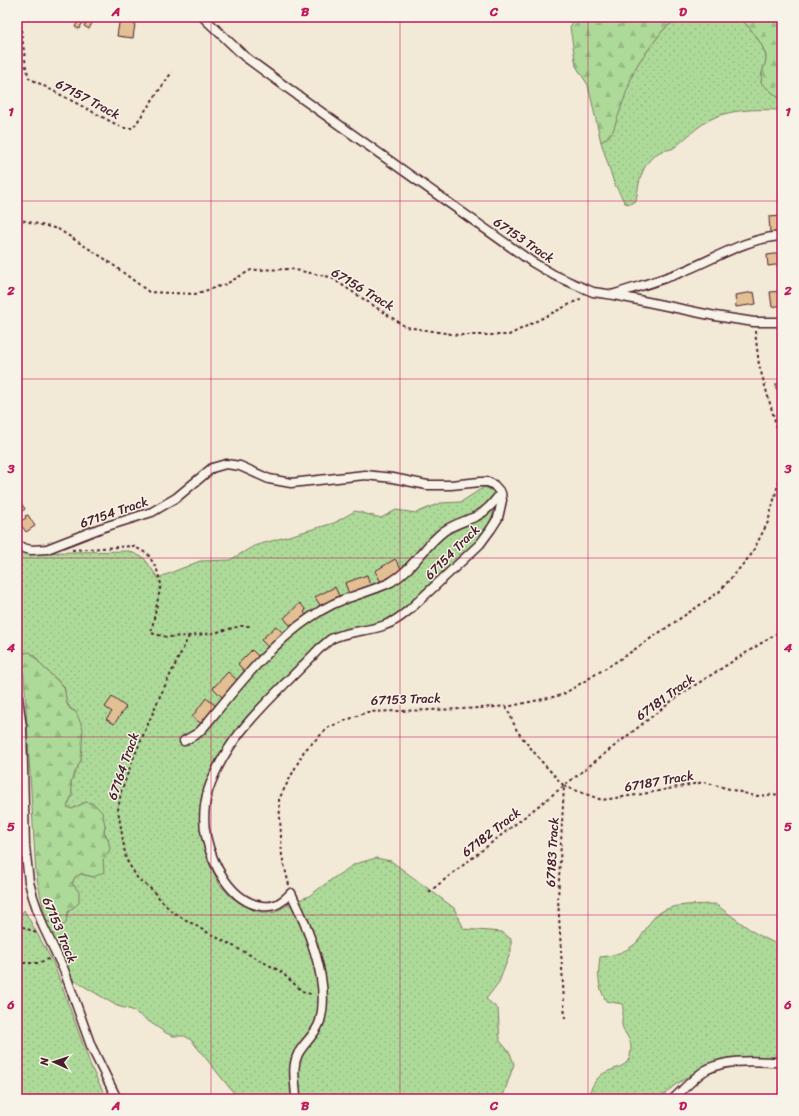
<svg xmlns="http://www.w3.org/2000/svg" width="799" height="1116" font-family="Sriracha,sans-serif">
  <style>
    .grass { fill: url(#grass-dots); stroke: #7c7c62 }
    .forest { fill: url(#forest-firs); stroke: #7c7c62 }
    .building { fill: #e2c094; stroke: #4a1f2b }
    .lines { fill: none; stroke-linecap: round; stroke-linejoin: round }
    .street-casing { stroke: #4a1f2b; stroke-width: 11 }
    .path { stroke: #4a1f2b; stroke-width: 2; stroke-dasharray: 3 3; stroke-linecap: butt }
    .street { stroke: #f7f3e8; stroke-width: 8 }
    .grid { fill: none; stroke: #c2185b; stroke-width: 1; stroke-opacity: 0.55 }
    .labels { text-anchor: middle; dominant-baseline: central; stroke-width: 3; stroke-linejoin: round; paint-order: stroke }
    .street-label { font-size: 13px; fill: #4a1f2b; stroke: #f7f3e8 }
    .neatline { fill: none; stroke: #c2185b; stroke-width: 1.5 }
    .grid-label { font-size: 13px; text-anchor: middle; font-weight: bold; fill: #c2185b }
  </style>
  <defs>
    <pattern id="grass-dots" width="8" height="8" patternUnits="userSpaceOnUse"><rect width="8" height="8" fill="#adda99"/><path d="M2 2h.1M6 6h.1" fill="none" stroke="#96bb84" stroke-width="1.8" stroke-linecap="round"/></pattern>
    <pattern id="forest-firs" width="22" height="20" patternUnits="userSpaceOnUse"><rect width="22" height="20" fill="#adda99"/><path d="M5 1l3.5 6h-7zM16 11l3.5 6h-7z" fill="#96bb84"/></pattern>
  </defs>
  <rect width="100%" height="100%" fill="#f3e9d7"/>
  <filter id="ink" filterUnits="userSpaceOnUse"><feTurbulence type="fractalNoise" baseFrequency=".025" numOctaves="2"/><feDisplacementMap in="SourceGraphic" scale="8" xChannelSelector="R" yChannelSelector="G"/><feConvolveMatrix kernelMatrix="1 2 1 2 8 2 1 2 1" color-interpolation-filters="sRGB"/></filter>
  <g filter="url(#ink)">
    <path class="grass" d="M681 17H738C748 24 765 45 766 58 766 63 764 66 763 70 761 74 762 79 761 83L779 98 781 102 778 110C756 109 729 109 709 120 697 127 686 138 675 147 670 151 664 149 658 153 641 164 639 182 636 201L630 204 625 203 614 183 601 142 608 137 633 73 639 62 663 30 674 21Z
      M484 487 494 491 498 502 485 533 397 616 318 644 231 738 206 787 200 818 201 833 204 847 210 865 220 885 231 897 253 910 265 913 275 912 292 903 309 896 335 877 355 864 376 858 391 861 454 908 464 929 502 932 511 939V951L499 982 486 999 498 1009 500 1041 510 1053 514 1064 502 1099H248L237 1097 192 1041 185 1036H173L166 1033 132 1010 117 1006 72 979 53 942 46 921 59 925 68 912 79 892 72 883 75 877 81 874 94 877 103 860 108 839 104 832 105 825 86 802 72 809 67 807 72 795 71 781 81 760 76 712C65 706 66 699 64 687L63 685 43 667 33 654 25 653 19 657 17 648V563L22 553 129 551 144 558 158 578 200 561 230 560 254 546 334 523 355 511 381 518 396 510 416 513 440 503 461 502Z
      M715 904 755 933 782 947V1059H728L707 1065 675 1085 659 1099H586C590 1091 594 1081 601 1075 614 1066 631 1070 631 1048 631 1038 623 1032 622 1025 621 1017 625 1011 622 1004L606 1001C597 985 598 974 600 957 613 956 629 951 638 941 646 931 650 918 661 912 674 903 699 905 715 904Z
      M24 910 53 962 92 1069 107 1099H17V920Z"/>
    <path class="forest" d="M575 17H610L611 20 613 22 618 20 621 17H681L674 21 663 30 639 62 633 73 613 131 608 137 601 142 588 85 576 66 570 27Z
      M738 17H782V111L778 110 781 102 779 98 761 83C762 79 761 74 763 70 764 66 766 63 766 58 765 45 748 24 738 17Z
      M30 652 43 667 64 687 67 704 70 709 76 712 83 729 81 760 71 781 72 795 67 807 72 809 86 802 94 804 102 812 105 825 104 832 108 839 110 849 103 860 104 872 94 877 81 874 75 877 72 883 79 892V903L68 912 66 923 64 925H59L46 921 36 874 24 675 19 657 25 653Z"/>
    <path class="building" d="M80 17H86L79 29 75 27Z
      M89 17 94 19 89 29 84 26Z
      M120 17H136L133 38 117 36Z
      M782 216V232L770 233 769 217Z
      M782 253V264L768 266 767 255Z
      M782 291V305L772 307 770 292Z
      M754 292 756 304 736 307 735 295Z
      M776 384H781V389H776Z
      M17 497 25 509 21 512 20 509 17 511Z
      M28 515 35 526 26 532 19 522 26 518 25 516Z
      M395 559 402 570 381 582 375 571Z
      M367 575 370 586 349 594 345 583Z
      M335 587 340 598 321 607 315 597Z
      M300 603 306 610 304 612 306 615 295 625 293 623 290 625 284 618Z
      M276 626 284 634 270 649 261 640Z
      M252 650 260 658 245 672 238 664Z
      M228 672 238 681 222 697 213 688Z
      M112 697 126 707 114 724 106 719 112 712 105 707Z
      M206 698 216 706 202 724 192 717Z"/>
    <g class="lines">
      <g class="street-casing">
        <path id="street" d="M203 17 244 56 293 92 532 262 554 275 574 284 593 292 614 295 715 316 754 322H782
          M615 294C636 287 658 281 679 273 713 260 745 238 782 236
          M17 544 23 548 31 550 47 549 101 528 152 512 176 498 212 468 226 464 240 466 269 479 291 483 365 475 393 478 427 485H451L480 482H488L494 485 501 493 502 500 498 518 491 529 480 544 409 610C402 616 394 622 385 625 368 632 348 630 331 639 327 642 323 646 319 649 278 693 227 732 208 791 204 806 203 822 206 836 212 864 231 902 262 906 269 907 277 905 282 901 286 899 288 896 291 893 308 928 331 982 320 1021 316 1035 304 1042 298 1054 291 1068 296 1084 296 1099
          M17 690 22 728 25 846 29 882 33 897 43 926 64 970 91 1046 117 1099
          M184 741 198 733 203 728C236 688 268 646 311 617 324 608 340 600 354 596 367 591 379 588 391 582 413 569 424 546 444 531 454 524 466 521 477 516 487 511 494 502 501 493
          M673 1099C682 1091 698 1073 708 1069 730 1058 759 1062 782 1062"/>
      </g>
      <path class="path" d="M17 19 20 21 26 67 29 78 123 128H133L172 72
        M17 219 58 229 105 259 149 292 195 294 226 284 251 270 291 269 330 277 406 327 458 335H509L582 298
        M755 331 759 365 781 442 782 459
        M72 550 133 546 148 554 157 570 161 584 151 633 167 637 189 636 213 633 241 626H252
        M189 636 160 696 133 759 121 792 118 810 126 859 138 879 151 889 171 911 203 930 280 971 302 991 313 995
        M506 706 517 731 542 762 564 786 558 899 565 1019
        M564 786 602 800 643 794 704 782 755 796 782 794
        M289 885 282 856 279 799 304 751 329 727 367 712 463 709 511 706 562 695 622 658 719 592 751 555 768 522 782 470
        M429 892 678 696 782 630
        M17 924 36 933
        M17 963H38L49 959"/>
      <use href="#street" class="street"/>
    </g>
  </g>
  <path class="grid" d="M211 17V1099M400 17V1099M588 17V1099M17 201H782M17 379H782M17 558H782M17 737H782M17 915H782"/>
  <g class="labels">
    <g class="street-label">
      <text transform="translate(88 99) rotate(28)">67157 Track</text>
      <text transform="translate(524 240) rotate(34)">67153 Track</text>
      <text transform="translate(363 289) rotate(31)">67156 Track</text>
      <text transform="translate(114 512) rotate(-19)">67154 Track</text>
      <text transform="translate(452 552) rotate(-45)">67154 Track</text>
      <text transform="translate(665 697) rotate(-36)">67181 Track</text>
      <text transform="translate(406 699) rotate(-2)">67153 Track</text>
      <text transform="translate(123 766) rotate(-71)">67164 Track</text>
      <text transform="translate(659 781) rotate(-10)">67187 Track</text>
      <text transform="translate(491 832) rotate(-38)">67182 Track</text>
      <text transform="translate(552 852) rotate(-87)">67183 Track</text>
      <text transform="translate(60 930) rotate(67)">67153 Track</text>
    </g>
  </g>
  <rect width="799" height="1116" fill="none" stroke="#f7f3e8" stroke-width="44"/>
  <g transform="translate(54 1062) rotate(273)" stroke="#f7f3e8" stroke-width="3" paint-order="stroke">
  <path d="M0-3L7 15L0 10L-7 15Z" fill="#4a1f2b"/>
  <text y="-6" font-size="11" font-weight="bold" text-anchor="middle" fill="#4a1f2b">N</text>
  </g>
  <rect x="22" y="22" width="755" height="1072" class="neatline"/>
  <g class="grid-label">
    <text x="116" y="16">A</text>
    <text x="305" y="16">B</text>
    <text x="494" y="16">C</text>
    <text x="683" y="16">D</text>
    <text x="11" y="116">1</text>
    <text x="788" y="116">1</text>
    <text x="11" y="295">2</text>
    <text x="788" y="295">2</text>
    <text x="11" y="473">3</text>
    <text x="788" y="473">3</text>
    <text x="11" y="652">4</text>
    <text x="788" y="652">4</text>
    <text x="11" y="831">5</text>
    <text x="788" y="831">5</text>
    <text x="11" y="1009">6</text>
    <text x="788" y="1009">6</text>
    <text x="116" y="1110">A</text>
    <text x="305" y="1110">B</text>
    <text x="494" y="1110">C</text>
    <text x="683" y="1110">D</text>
  </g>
</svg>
